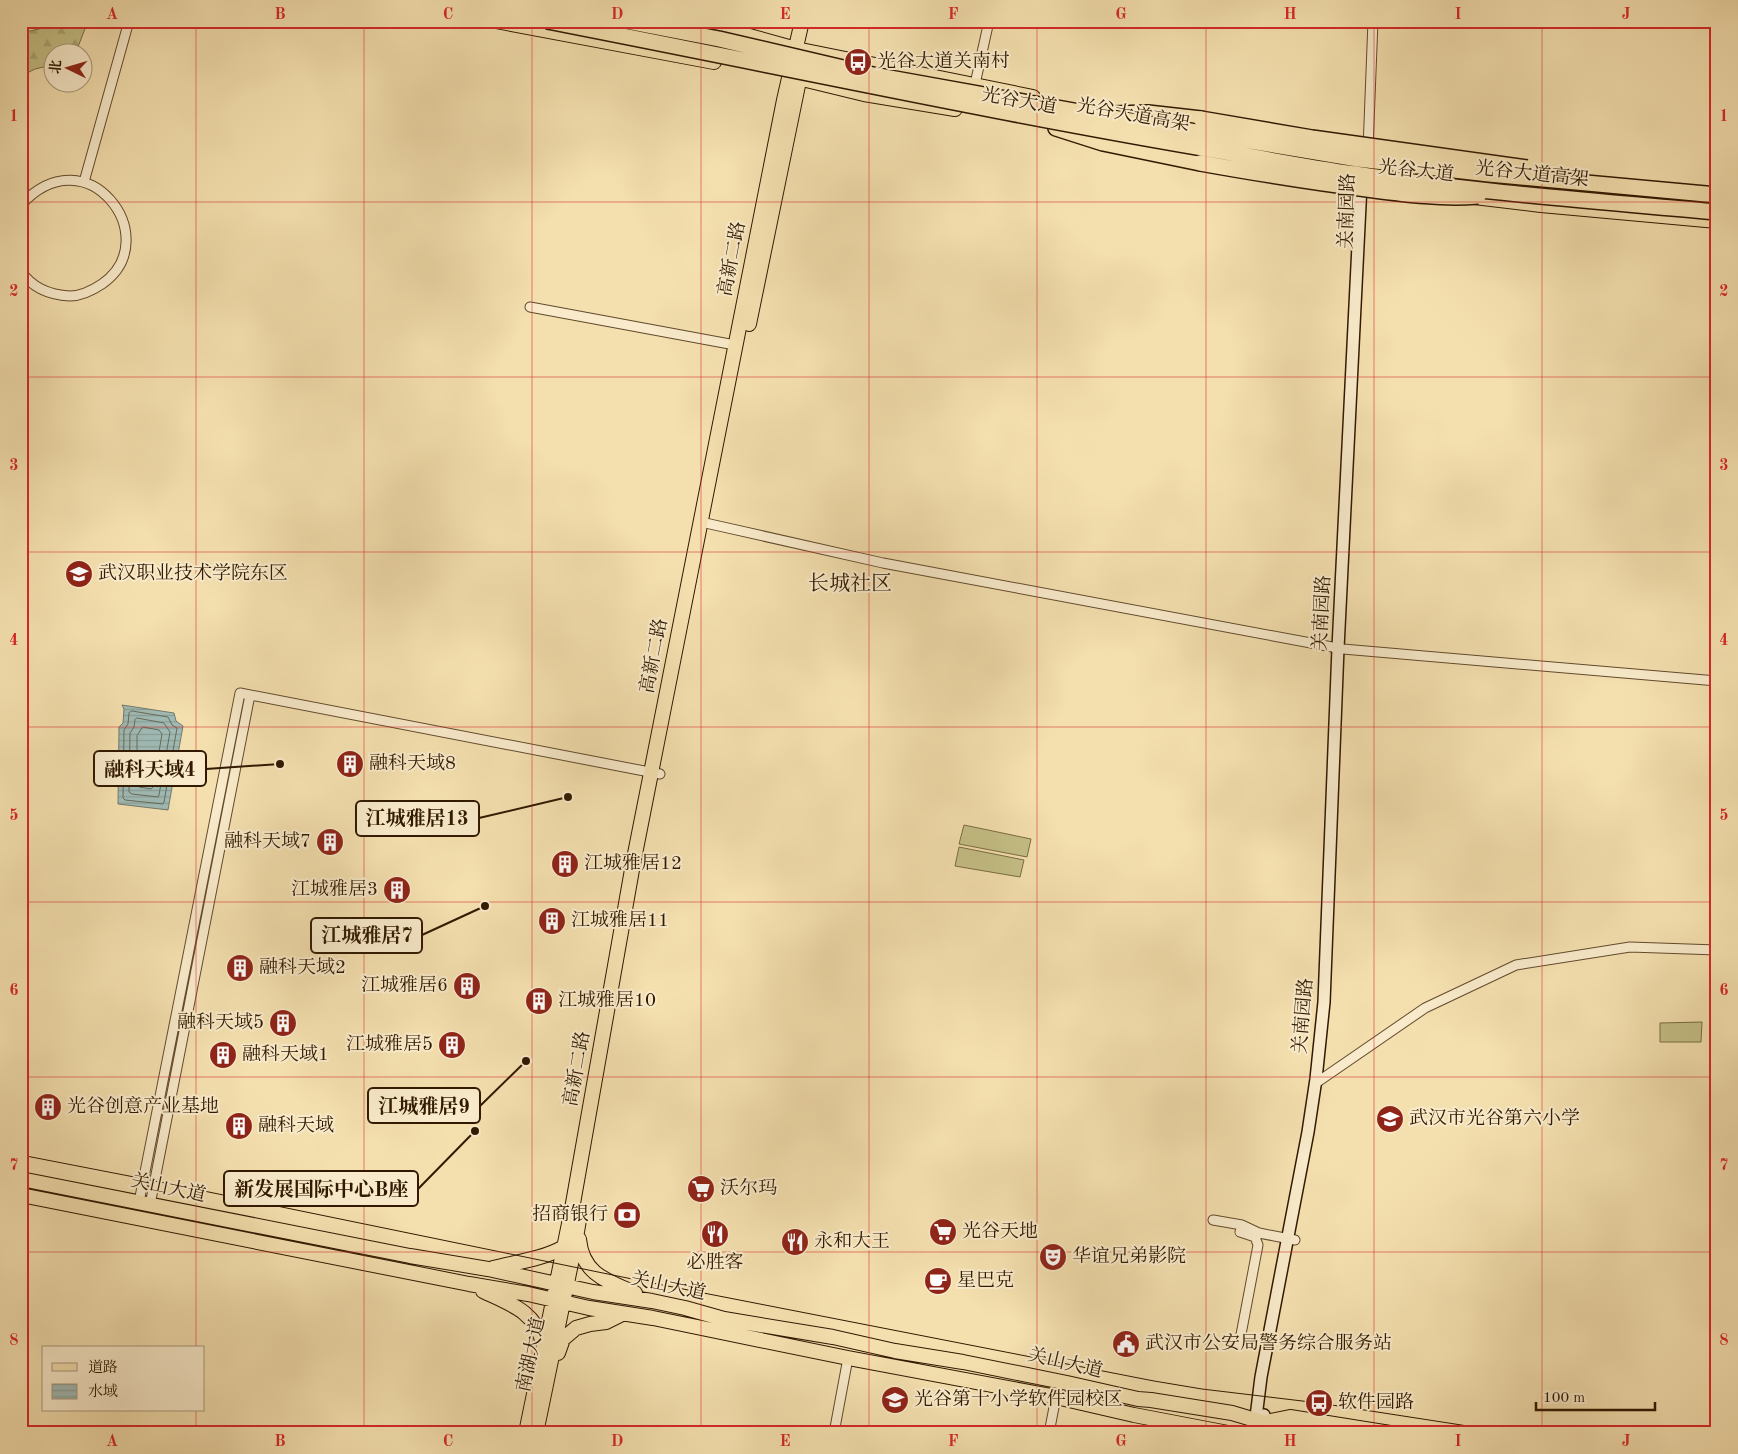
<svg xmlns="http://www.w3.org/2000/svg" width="1738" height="1454" font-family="'Old Standard TT','Noto Serif SC',serif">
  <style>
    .forest { fill: url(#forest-firs); stroke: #7a6c43 }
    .pitch { fill: #c4bf85; stroke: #7a6c43 }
    .water { fill: url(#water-rules); stroke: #737a6c }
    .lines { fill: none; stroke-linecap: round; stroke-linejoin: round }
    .shore { stroke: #686a5a; stroke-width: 1 }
    .street-casing { stroke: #624a2c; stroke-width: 11 }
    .secondary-casing { stroke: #311901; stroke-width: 14 }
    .primary-casing { stroke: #311901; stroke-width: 16 }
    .highway-casing { stroke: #311901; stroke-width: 18 }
    .street { stroke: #f8eaca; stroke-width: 9 }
    .secondary { stroke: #f8eaca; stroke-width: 11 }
    .primary { stroke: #f4dfae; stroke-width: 14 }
    .highway { stroke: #f4dfae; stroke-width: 15 }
    .tram { stroke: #311901; stroke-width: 1 }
    .highway-bridge-casing { stroke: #311901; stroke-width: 18; stroke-linecap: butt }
    .highway-bridge { stroke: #f4dfae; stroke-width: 15 }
    .grid { fill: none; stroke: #d62828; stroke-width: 1; stroke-opacity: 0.55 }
    .labels { text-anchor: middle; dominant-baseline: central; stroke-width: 4; stroke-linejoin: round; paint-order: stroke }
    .poi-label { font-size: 19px; fill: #311901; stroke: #f8eaca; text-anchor: start }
    .street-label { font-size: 19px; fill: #311901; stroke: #f8eaca }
    .quarter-label { font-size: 21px; fill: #311901; stroke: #f8eaca }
    .leader { fill: none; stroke: #311901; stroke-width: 2 }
    .callout-dot { fill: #311901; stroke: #f8eaca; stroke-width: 2 }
    .callout { fill: #f8eaca; stroke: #311901; stroke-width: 2 }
    .callout-label { font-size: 20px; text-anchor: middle; font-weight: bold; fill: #311901 }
    .neatline { fill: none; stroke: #d62828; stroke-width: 2 }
    .grid-label { font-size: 16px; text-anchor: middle; font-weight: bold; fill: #d62828 }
  </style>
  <defs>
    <pattern id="forest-firs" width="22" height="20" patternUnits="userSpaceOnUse" patternTransform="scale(1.25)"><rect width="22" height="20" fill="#c4bf85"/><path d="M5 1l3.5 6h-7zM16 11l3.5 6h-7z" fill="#a9a471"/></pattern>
    <pattern id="water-rules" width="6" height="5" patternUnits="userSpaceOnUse" patternTransform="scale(1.25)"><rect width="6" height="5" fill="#9fbab4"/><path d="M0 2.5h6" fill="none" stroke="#899f99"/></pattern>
  </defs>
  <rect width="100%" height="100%" fill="#f4dfae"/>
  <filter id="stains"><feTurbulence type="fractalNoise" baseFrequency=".004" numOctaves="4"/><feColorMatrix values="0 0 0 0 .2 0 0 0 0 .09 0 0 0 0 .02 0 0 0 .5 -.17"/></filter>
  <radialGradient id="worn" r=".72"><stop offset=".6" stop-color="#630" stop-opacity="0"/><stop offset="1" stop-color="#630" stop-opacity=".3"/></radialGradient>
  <path class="forest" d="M54 21H88L76 52H52V65L35 69 21 76V33L52 26Z"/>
  <path class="pitch" d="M964 825 1031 839 1027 857 959 844Z
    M959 847 1024 860 1020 877 955 866Z
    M1702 1022 1701 1042H1660V1023Z"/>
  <path class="water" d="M122 705 174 713 176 721 183 726 168 810 118 804 119 727 123 723 124 709Z"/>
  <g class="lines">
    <path class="shore" d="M132 711 168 717 172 725 177 728 164 802 163 804 125 800 123 798 124 730 128 724 129 713Z
      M137 718 164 723 170 732 159 795 158 797 132 794 129 792 130 733 134 727 135 720Z
      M143 727 159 730 162 734 153 787 151 789 139 787 137 785V736Z"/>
    <g class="street-casing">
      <path id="street" d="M975 84 989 21
        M1368 149 1373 21
        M84 182 129 21
        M21 205C87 132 167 239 102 284 93 290 82 296 70 296 51 295 32 288 21 271
        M530 307 735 345
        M701 522 883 563 1343 649 1717 681
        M1316 1083 1425 1008 1516 965 1630 947 1717 950
        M139 1202 240 693 660 774
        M150 1205 250 695
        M1213 1220 1242 1225 1259 1233 1295 1240
        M1239 1345 1258 1245 1255 1237 1240 1232 1242 1225
        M834 1433 848 1358
        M1049 1433 1056 1397"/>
    </g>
    <g class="secondary-casing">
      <path id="secondary" d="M1386 1432 1429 1433
        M1254 1433 1261 1377 1308 1132 1316 1079 1324 1002 1338 648 1361 185 1363 180
        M1262 1433 1264 1415"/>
    </g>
    <g class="primary-casing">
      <path id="primary" d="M496 21 714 62
        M674 21 742 34 796 49 1033 97
        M794 77 864 94 955 109
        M1466 196 1541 205 1717 221
        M749 324 803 61
        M21 1179 410 1256 488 1269 593 1292 652 1301 685 1308 724 1319 833 1337 895 1351 963 1362 1067 1383 1138 1399 1151 1400 1232 1413 1289 1430 1306 1433
        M21 1195 469 1284 528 1294 589 1308 653 1318 848 1358 1056 1397 1134 1415 1228 1433
        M579 1239C582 1274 607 1281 635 1293
        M493 1268C517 1262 543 1259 564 1247
        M483 1291C510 1304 535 1311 543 1343
        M558 1353 563 1339 576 1328 590 1324 606 1322 622 1314
        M1266 1422 1290 1417 1390 1433
        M526 1433 572 1209 633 864 784 100 802 21
        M536 1433 574 1249 579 1220"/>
    </g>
    <g class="highway-casing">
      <path id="highway" d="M1112 114 1148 113 1201 119
        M1056 128 1103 143 1200 163"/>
    </g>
    <use href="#street" class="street"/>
    <use href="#secondary" class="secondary"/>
    <use href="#primary" class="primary"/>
    <use href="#highway" class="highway"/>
    <path class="tram" d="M21 1155 160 1182 637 1280 1154 1381 1202 1389 1319 1403 1513 1433"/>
    <g class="highway-bridge-casing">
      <path id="highway-bridge" d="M547 21C774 65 999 114 1226 152 1269 160 1312 168 1355 174 1475 192 1596 201 1717 212
        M626 21 719 39 873 75 1118 119 1358 159 1489 174 1717 195
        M1201 119 1312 138 1527 168
        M1200 163C1256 173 1311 182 1367 189 1405 194 1441 199 1478 196"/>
    </g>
    <use href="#highway-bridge" class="highway-bridge"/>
  </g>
  <path class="grid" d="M196 21V1348M364 21V1433M532 21V1433M701 21V1433M869 21V1433M1037 21V1433M1206 21V1433M1374 21V1433M1542 21V1433M21 202H1717M21 377H1717M21 552H1717M21 727H1717M21 902H1717M21 1077H1717M21 1252H1717M196 1410V1433"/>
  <defs>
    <g id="bus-disc" transform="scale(1.4375)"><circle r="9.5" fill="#8f2418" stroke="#f8eaca"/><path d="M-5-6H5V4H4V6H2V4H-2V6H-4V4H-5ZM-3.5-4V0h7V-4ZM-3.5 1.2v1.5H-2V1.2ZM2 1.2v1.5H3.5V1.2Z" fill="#fff"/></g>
    <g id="university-disc" transform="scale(1.4375)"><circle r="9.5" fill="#8f2418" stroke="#f8eaca"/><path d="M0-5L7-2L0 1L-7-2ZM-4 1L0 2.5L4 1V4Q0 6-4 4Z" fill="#fff"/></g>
    <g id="building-disc" transform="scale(1.4375)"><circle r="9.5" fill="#8f2418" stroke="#f8eaca"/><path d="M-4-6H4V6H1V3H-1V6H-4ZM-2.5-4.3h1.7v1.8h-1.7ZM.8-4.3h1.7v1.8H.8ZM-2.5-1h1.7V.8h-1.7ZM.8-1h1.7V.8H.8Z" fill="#fff"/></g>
    <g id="school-disc" transform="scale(1.4375)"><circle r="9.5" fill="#8f2418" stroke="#f8eaca"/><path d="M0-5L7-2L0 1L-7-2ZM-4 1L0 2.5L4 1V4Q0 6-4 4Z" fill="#fff"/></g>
    <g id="supermarket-disc" transform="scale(1.4375)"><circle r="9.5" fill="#8f2418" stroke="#f8eaca"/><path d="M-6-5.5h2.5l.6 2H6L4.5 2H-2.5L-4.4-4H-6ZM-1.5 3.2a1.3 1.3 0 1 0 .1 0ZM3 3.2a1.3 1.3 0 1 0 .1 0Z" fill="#fff"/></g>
    <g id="bank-disc" transform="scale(1.4375)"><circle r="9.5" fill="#8f2418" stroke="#f8eaca"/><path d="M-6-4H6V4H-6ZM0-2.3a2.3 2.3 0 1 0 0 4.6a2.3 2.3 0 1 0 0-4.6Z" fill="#fff"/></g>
    <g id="restaurant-disc" transform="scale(1.4375)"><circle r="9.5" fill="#8f2418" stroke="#f8eaca"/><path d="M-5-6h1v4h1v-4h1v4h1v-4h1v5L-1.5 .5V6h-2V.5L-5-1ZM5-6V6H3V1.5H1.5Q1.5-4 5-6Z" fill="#fff"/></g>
    <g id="theatre-disc" transform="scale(1.4375)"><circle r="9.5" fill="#8f2418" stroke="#f8eaca"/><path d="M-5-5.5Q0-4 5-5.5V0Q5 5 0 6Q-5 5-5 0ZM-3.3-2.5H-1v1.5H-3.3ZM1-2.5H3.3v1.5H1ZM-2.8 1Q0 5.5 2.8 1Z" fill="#fff"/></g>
    <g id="cafe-disc" transform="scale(1.4375)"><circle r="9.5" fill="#8f2418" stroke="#f8eaca"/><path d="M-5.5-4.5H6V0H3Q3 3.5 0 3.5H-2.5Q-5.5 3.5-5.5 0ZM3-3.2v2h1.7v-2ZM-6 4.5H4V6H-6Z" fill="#fff"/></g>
    <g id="civic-disc" transform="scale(1.4375)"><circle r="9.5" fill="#8f2418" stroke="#f8eaca"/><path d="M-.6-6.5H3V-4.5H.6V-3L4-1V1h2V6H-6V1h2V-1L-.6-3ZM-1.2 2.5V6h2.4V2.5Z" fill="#fff"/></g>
  </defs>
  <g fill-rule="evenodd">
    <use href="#bus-disc" x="858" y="62"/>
    <use href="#university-disc" x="79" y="574"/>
    <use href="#building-disc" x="350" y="764"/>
    <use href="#building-disc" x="330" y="842"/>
    <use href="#building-disc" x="565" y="864"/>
    <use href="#building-disc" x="397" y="890"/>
    <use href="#building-disc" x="552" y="921"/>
    <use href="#building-disc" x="240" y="968"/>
    <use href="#building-disc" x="467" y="986"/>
    <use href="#building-disc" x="539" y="1001"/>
    <use href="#building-disc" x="283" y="1023"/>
    <use href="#building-disc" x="452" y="1045"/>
    <use href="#building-disc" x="223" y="1055"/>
    <use href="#building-disc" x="48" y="1107"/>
    <use href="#school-disc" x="1390" y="1119"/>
    <use href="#building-disc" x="239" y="1126"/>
    <use href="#supermarket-disc" x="701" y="1189"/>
    <use href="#bank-disc" x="627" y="1215"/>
    <use href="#supermarket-disc" x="943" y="1232"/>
    <use href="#restaurant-disc" x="715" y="1234"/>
    <use href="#restaurant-disc" x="795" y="1242"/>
    <use href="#theatre-disc" x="1053" y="1257"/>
    <use href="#cafe-disc" x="938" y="1281"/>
    <use href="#civic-disc" x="1126" y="1344"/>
    <use href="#school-disc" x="895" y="1400"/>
    <use href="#bus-disc" x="1319" y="1403"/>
  </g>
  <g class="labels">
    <g class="poi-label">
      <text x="877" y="62">光谷大道关南村</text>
      <text x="98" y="574">武汉职业技术学院东区</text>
      <text x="369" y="764">融科天域8</text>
      <text x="311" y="842" text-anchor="end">融科天域7</text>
      <text x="584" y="864">江城雅居12</text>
      <text x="378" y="890" text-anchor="end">江城雅居3</text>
      <text x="571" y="921">江城雅居11</text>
      <text x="259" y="968">融科天域2</text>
      <text x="448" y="986" text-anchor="end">江城雅居6</text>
      <text x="558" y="1001">江城雅居10</text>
      <text x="264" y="1023" text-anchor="end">融科天域5</text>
      <text x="433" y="1045" text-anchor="end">江城雅居5</text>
      <text x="242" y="1055">融科天域1</text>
      <text x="67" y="1107">光谷创意产业基地</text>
      <text x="1409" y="1119">武汉市光谷第六小学</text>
      <text x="258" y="1126">融科天域</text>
      <text x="720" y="1189">沃尔玛</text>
      <text x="608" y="1215" text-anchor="end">招商银行</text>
      <text x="962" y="1232">光谷天地</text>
      <text x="814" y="1242">永和大王</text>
      <text x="1072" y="1257">华谊兄弟影院</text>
      <text x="715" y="1263" text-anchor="middle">必胜客</text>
      <text x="957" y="1281">星巴克</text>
      <text x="1145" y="1344">武汉市公安局警务综合服务站</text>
      <text x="914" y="1400">光谷第十小学软件园校区</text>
      <text x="1338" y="1403">软件园路</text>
    </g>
    <g class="street-label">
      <text transform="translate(1019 102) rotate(10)">光谷大道</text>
      <text transform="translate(1133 116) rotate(10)">光谷大道高架</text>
      <text transform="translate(1416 172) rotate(6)">光谷大道</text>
      <text transform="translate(1532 175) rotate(6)">光谷大道高架</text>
      <text transform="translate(1348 211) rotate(-88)">关南园路</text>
      <text transform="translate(733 259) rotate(-79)">高新二路</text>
      <text transform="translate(1323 613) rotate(-87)">关南园路</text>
      <text transform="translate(655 656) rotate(-79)">高新二路</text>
      <text transform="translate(1304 1016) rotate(-85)">关南园路</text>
      <text transform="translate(578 1069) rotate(-80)">高新二路</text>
      <text transform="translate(168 1189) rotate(12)">关山大道</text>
      <text transform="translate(668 1287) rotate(12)">关山大道</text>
      <text transform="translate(532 1355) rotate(-78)">南湖大道</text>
      <text transform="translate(1065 1364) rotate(13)">关山大道</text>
    </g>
    <g class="quarter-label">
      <text x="850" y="584">长城社区</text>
    </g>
  </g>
  <path class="leader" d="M280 764L206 769M568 797L479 818M485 906L422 935M526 1061L480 1106M475 1131L418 1189"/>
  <g class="callout-dot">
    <circle cx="280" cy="764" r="5"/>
    <circle cx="568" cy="797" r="5"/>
    <circle cx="485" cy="906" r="5"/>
    <circle cx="526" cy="1061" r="5"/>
    <circle cx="475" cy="1131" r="5"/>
  </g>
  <g class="callout">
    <rect x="94" y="751" width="112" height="35" rx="5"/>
    <rect x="356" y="801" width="123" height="35" rx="5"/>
    <rect x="311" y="918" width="111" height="35" rx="5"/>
    <rect x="368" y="1088" width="112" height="35" rx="5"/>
    <rect x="224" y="1171" width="194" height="35" rx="5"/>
  </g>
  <g class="callout-label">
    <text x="150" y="776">融科天域4</text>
    <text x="417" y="825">江城雅居13</text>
    <text x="367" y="942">江城雅居7</text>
    <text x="424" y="1113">江城雅居9</text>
    <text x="321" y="1196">新发展国际中心B座</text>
  </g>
  <rect width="1738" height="1454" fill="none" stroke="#f4dfae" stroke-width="55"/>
  <rect x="42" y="1346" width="162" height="65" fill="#f8eaca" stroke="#a8967a"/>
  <rect x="52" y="1363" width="25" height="8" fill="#f4dfae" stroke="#a8967a"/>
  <text x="88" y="1372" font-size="15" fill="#311901">道路</text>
  <rect x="52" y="1384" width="25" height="15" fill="url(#water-rules)" stroke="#a8967a"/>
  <text x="88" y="1396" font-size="15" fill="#311901">水域</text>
  <g transform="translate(68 68) rotate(275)"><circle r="24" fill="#f8eaca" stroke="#a8967a"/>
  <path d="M0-4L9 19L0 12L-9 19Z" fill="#8f2418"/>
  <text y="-8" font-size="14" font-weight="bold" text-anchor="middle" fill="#311901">北</text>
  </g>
  <path d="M1536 1402v8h119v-8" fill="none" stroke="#311901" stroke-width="2.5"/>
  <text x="1543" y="1402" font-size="15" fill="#311901" stroke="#f8eaca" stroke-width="4" paint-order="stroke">100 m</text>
  <rect x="28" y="28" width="1682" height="1398" class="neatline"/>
  <g class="grid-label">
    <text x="112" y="19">A</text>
    <text x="280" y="19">B</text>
    <text x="448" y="19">C</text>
    <text x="617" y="19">D</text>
    <text x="785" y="19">E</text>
    <text x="953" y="19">F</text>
    <text x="1121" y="19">G</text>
    <text x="1290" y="19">H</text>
    <text x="1458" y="19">I</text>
    <text x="1626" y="19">J</text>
    <text x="14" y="121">1</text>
    <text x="1724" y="121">1</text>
    <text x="14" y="296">2</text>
    <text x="1724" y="296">2</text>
    <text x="14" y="470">3</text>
    <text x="1724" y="470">3</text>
    <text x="14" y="645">4</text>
    <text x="1724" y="645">4</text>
    <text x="14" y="820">5</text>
    <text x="1724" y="820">5</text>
    <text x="14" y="995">6</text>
    <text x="1724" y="995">6</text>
    <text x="14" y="1170">7</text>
    <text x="1724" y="1170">7</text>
    <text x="14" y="1345">8</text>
    <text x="1724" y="1345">8</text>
    <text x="112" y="1446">A</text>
    <text x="280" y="1446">B</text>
    <text x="448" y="1446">C</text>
    <text x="617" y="1446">D</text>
    <text x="785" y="1446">E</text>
    <text x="953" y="1446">F</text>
    <text x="1121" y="1446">G</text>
    <text x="1290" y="1446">H</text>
    <text x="1458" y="1446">I</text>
    <text x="1626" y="1446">J</text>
  </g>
  <rect width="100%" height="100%" filter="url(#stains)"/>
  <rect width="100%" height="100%" fill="url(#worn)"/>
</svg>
